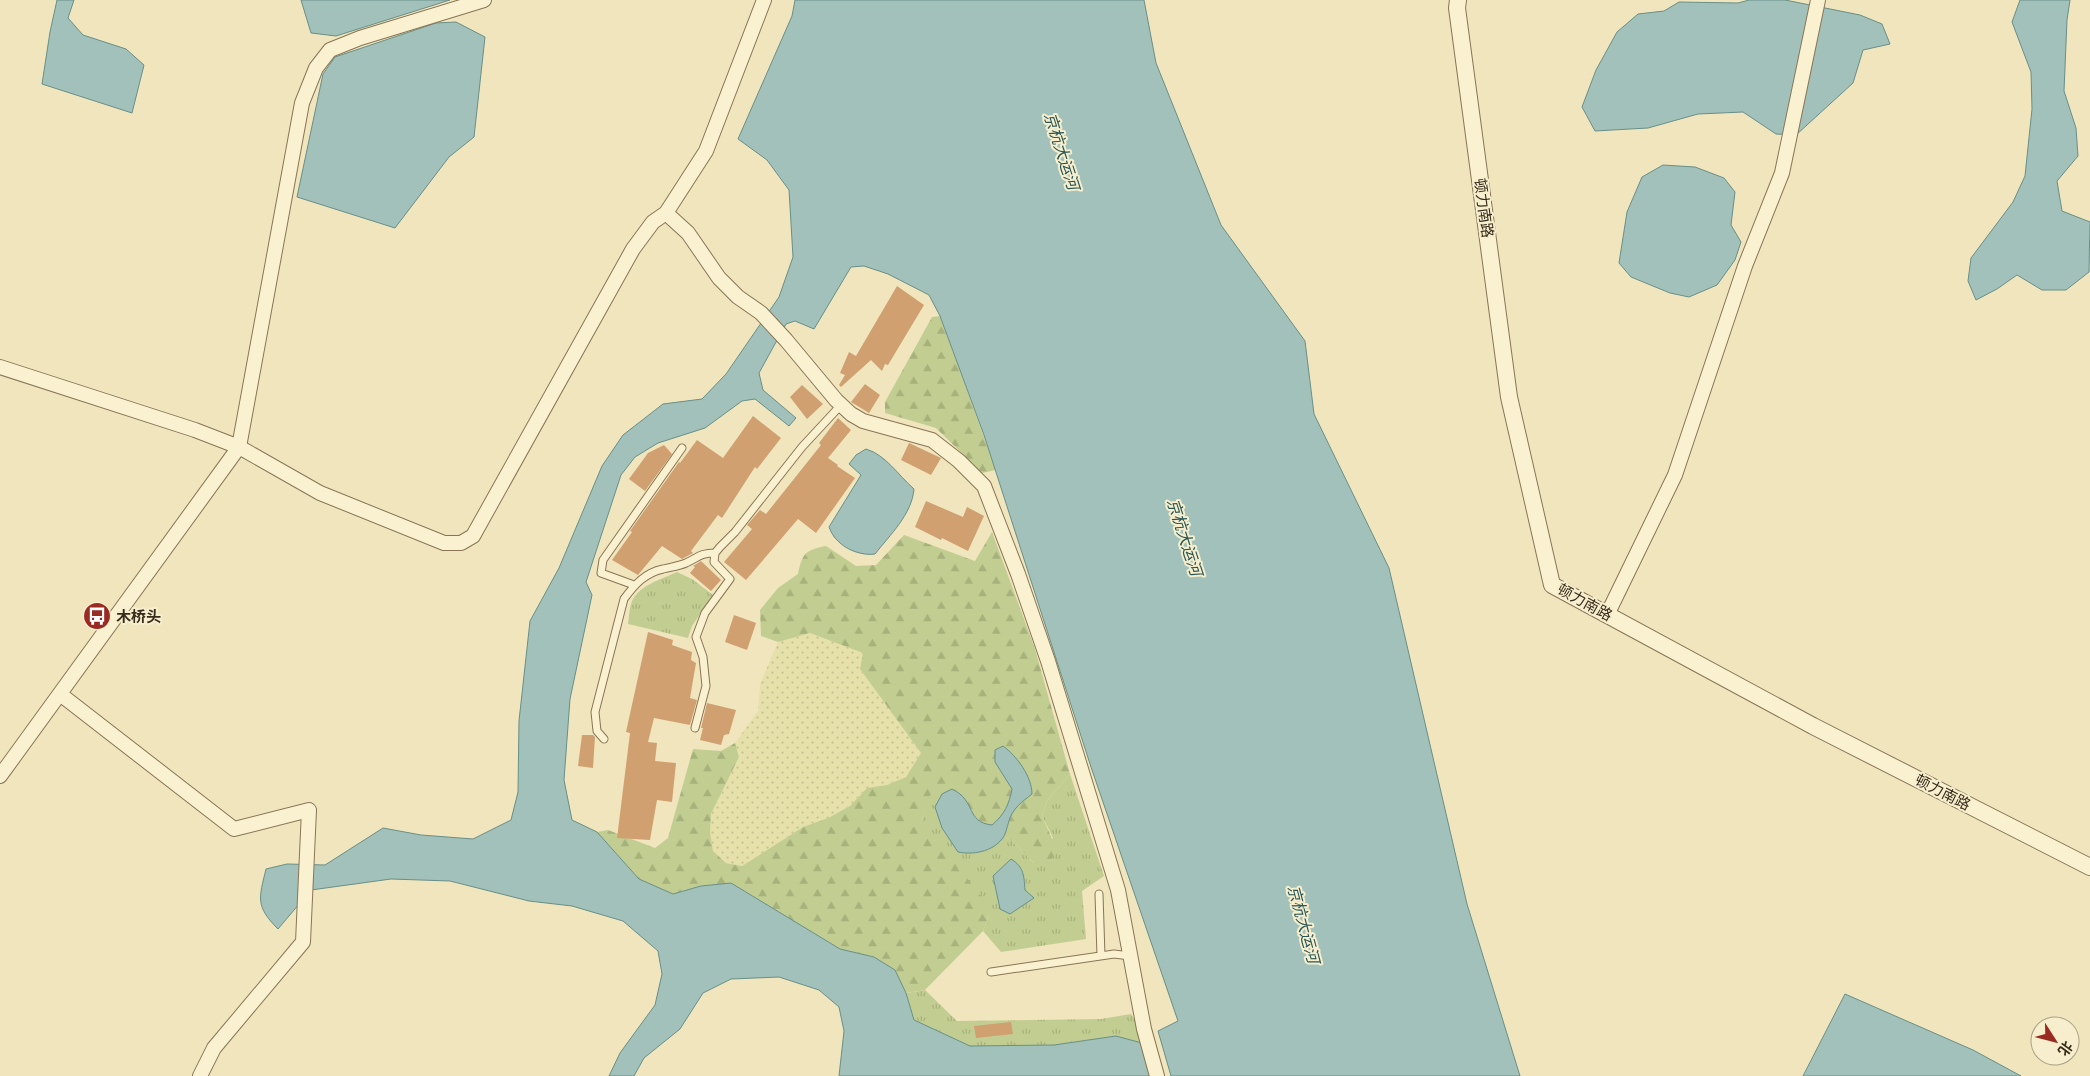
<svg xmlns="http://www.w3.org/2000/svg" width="2090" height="1076" font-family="'Source Serif 4','Noto Sans SC',serif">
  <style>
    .farmland { fill: url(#farmland-dots) }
    .grass { fill: url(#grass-tufts) }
    .forest { fill: url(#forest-firs) }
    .water { fill: #a1c1ba; stroke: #688f88 }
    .building { fill: #d0a071 }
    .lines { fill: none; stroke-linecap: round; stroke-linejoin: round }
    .service-casing { stroke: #887556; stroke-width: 9 }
    .minor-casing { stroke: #887556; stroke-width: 16 }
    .tertiary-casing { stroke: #887556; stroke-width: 18 }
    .service { stroke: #faf1d1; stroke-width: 7 }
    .minor { stroke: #faf1d1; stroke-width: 14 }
    .tertiary { stroke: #faf1d1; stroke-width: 16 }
    .labels { text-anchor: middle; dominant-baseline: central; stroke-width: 4; stroke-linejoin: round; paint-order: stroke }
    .street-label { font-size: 15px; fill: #372b1b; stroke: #f7eecd }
    .poi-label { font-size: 15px; font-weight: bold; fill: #372b1b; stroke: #f7eecd; text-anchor: start }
    .water-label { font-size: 16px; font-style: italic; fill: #295757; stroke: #f7eecd }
  </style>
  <defs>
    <pattern id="farmland-dots" width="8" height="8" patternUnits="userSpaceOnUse" patternTransform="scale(1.25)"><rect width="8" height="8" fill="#e6e1aa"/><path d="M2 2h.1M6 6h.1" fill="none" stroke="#c6c192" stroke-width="1.8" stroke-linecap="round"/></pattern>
    <pattern id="grass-tufts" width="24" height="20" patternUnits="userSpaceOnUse" patternTransform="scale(1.25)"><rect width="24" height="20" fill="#c2ce91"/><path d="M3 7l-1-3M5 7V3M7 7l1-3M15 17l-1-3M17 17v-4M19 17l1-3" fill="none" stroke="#a7b17c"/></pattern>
    <pattern id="forest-firs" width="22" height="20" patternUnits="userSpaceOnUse" patternTransform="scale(1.25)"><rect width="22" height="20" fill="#c2ce91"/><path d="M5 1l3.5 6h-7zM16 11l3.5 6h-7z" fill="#a7b17c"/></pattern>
  </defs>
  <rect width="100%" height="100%" fill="#f0e5bd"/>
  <path class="farmland" d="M810 633 864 653 860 669 921 753 906 777 887 785 867 788 850 806 828 818 803 827 742 866 726 863 713 851 710 832 711 814 739 757 735 743 758 711 760 684 778 642Z"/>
  <path class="grass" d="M677 572 692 579 713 595 692 626 688 638 628 624C629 617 629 610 631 604 636 586 662 579 677 572Z
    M1070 774 1104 876 1082 891 1086 939 1001 952 983 931 989 915 922 819 927 797 950 780 981 834C1008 831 1016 845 1034 863L1053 838 1042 816 1047 801Z
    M925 990 957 1021 1101 1019 1131 1014 1153 1046 1116 1036 1054 1045 970 1046 914 1020 906 993Z"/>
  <path class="forest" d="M940 316 996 470 982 473 936 428 885 413V402L932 317Z
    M992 532 1035 649 1070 774 1047 801 1042 816 1058 852 1049 862 1034 863C1016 845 1008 831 981 834L950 781 928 797 922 819 986 903 989 915 983 931 925 990 906 993 895 970 874 957 840 949 731 883 701 886 673 894 639 879 597 832 608 830 655 848 668 838 693 749 721 751 735 743 739 757 711 814 710 832 713 851 726 863 742 866 803 827 828 818 850 806 867 788 887 785 906 777 921 753 860 669 863 653 810 633 778 642 761 636 760 610 778 588 798 574C802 554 805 550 826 546L856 566 876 565 904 535 975 561Z"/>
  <path class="water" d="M57 0H74L68 18 83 35 126 49 144 65 132 113 42 84 50 32Z
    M301 0H450L336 36 311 33Z
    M795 0H1144L1156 63 1221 225 1305 341 1314 414 1389 568 1467 904 1520 1076H1171L1158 1031 1178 1021 1091 767 984 435 940 316 929 295 888 274 864 266 851 267 814 329 795 321 786 324 759 373 763 390 796 418 789 426 755 399 742 401 705 428 658 443 635 457 621 475 586 582 592 595 570 699 564 780 572 820 597 832 639 879 673 894 701 886 731 883 840 949 874 957 895 970 906 993 914 1020 970 1046 1054 1045 1116 1036 1153 1046 1162 1076H839L844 1031 839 1007 819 990 779 977 731 979 703 993 680 1029 644 1058 634 1076H609L620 1053 655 1005 662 974 658 951 623 921 572 906 529 901 450 881 391 879 311 890 278 929C255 906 259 898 266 869L287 864 325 865 383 828 421 835 473 839 511 820 518 792 519 721 530 621 559 568 602 466 623 435 663 404 702 399 726 374 779 297 793 257 789 190 767 160 738 139 792 16Z
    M1749 0H1785L1860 15 1882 24 1890 44 1863 50 1853 83 1796 135 1776 134 1743 112 1698 114 1648 128 1595 131 1582 107 1596 70 1617 32 1638 14 1664 11 1679 2 1738 3Z
    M2020 0H2070L2067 20 2064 91 2076 128 2078 156 2057 181 2062 211 2090 222 2089 272 2066 290H2042L2017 275 1997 289 1976 300 1968 281 1971 258 2013 202 2025 176 2032 109 2031 72 2012 22Z
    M456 22 485 37 474 137 449 157 395 228 297 197 323 74 335 57 436 23Z
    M1663 165 1695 167 1724 178 1735 192 1731 225 1741 242 1735 260 1717 285 1689 297 1670 293 1631 277 1619 263 1627 212 1642 177Z
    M866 449C886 455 898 475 914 489 912 514 890 535 875 554 863 556 846 550 838 541 834 538 831 532 829 527L861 475 849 464 856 455Z
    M1003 746C1017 756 1032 777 1032 794 1023 801 1012 809 1009 821 1007 826 1006 835 1002 839 992 852 972 855 958 852L942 828 935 807 942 794 952 789C977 801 965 822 992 825 1005 814 1009 804 1012 789L995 762V750Z
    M1011 859C1024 867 1024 876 1025 890L1034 898 1010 914 1000 909 993 876Z
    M1845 994 1973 1050 2021 1076H1803Z"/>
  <path class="building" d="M897 286 924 305 888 365 885 364 882 371 871 360 841 387 839 385 845 375 840 373 849 352 856 356Z
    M865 384 880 395 869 413 851 402Z
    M802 385 823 404 807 419 790 397Z
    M753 416 781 438 757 469 755 467 722 518 718 515 691 551 693 553 682 559 662 546 638 575 612 560 632 532 630 531 679 462 680 463 697 440 723 458Z
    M838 418 851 430 828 458 838 465 837 466 855 478 816 533 798 519 746 580 724 562 752 529 747 525 760 510 766 514 821 445 819 443Z
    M909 443 941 458 931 475 901 460Z
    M664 445 672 454 645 491 629 479 648 453Z
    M926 501 963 517 967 507 984 516 968 551 942 538 941 540 915 527Z
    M701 561 721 580 711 591 690 573 695 567 693 566Z
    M734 615 756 623 747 650 725 642Z
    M648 632 673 640 672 645 692 652 691 660 696 663 690 698 697 700 690 725 654 718 648 742 657 743 655 761 676 763 672 802 657 800 650 840 617 838 630 733 626 732Z
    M707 703 736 710 729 734 724 735 721 745 700 740 703 728H701Z
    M582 735H593L595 737 593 768 578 766Z
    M1011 1022 1013 1034 976 1038 974 1026Z"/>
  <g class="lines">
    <g class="service-casing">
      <path id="service" d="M634 585 601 573 603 560 682 448
        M695 728 706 686 703 657 696 637 705 613 730 579 714 562 715 553 720 547 735 532 802 447 841 405
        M604 739 597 731 595 712 624 599C635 584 645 573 663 569 671 567 679 566 686 563 699 557 700 553 715 553
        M1099 894 1101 956
        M991 972 1114 954 1130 956"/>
    </g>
    <g class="minor-casing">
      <path id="minor" d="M666 213 688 233 719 278 738 297 761 313 786 340 836 400 851 414 863 421 932 440 959 461 984 486 1018 574 1048 661 1118 890 1144 1029 1157 1076
        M0 367 195 430 239 447 320 493 444 543H461L473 536 633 249 653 222 666 213 706 151 764 0
        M1607 615 1675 475 1745 266 1782 173 1818 0
        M60 694 234 829 309 810 303 942 214 1048 200 1076
        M0 776 239 447 302 103 316 68 330 50 360 38 484 0"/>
    </g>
    <g class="tertiary-casing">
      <path id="tertiary" d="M1458 0 1457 8 1509 397 1552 585 1813 726 2090 867"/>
    </g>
    <use href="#service" class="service"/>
    <use href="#minor" class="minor"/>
    <use href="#tertiary" class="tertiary"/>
  </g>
  <defs>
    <g id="bus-disc" transform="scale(1.4375)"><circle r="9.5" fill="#9a2b23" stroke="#f7eecd"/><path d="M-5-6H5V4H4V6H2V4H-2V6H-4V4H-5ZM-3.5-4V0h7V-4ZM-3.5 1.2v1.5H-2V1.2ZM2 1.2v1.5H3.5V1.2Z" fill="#fff"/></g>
  </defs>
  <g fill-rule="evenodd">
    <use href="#bus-disc" x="97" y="616"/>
  </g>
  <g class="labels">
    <g class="street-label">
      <text transform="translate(1484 208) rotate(82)">顿力南路</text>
      <text transform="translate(1585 602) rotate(29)">顿力南路</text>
      <text transform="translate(1943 792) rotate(27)">顿力南路</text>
    </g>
    <g class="poi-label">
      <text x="116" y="616">木桥头</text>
    </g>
    <g class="water-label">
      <text transform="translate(1062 151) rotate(72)">京杭大运河</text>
      <text transform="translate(1185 537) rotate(72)">京杭大运河</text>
      <text transform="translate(1304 924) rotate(75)">京杭大运河</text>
    </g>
  </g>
  <g transform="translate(2055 1041) rotate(126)"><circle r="24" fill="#f7eecd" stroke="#aaa086"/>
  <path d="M0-4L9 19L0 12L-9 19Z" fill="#9a2b23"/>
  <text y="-8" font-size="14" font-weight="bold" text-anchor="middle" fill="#372b1b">北</text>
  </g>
</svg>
